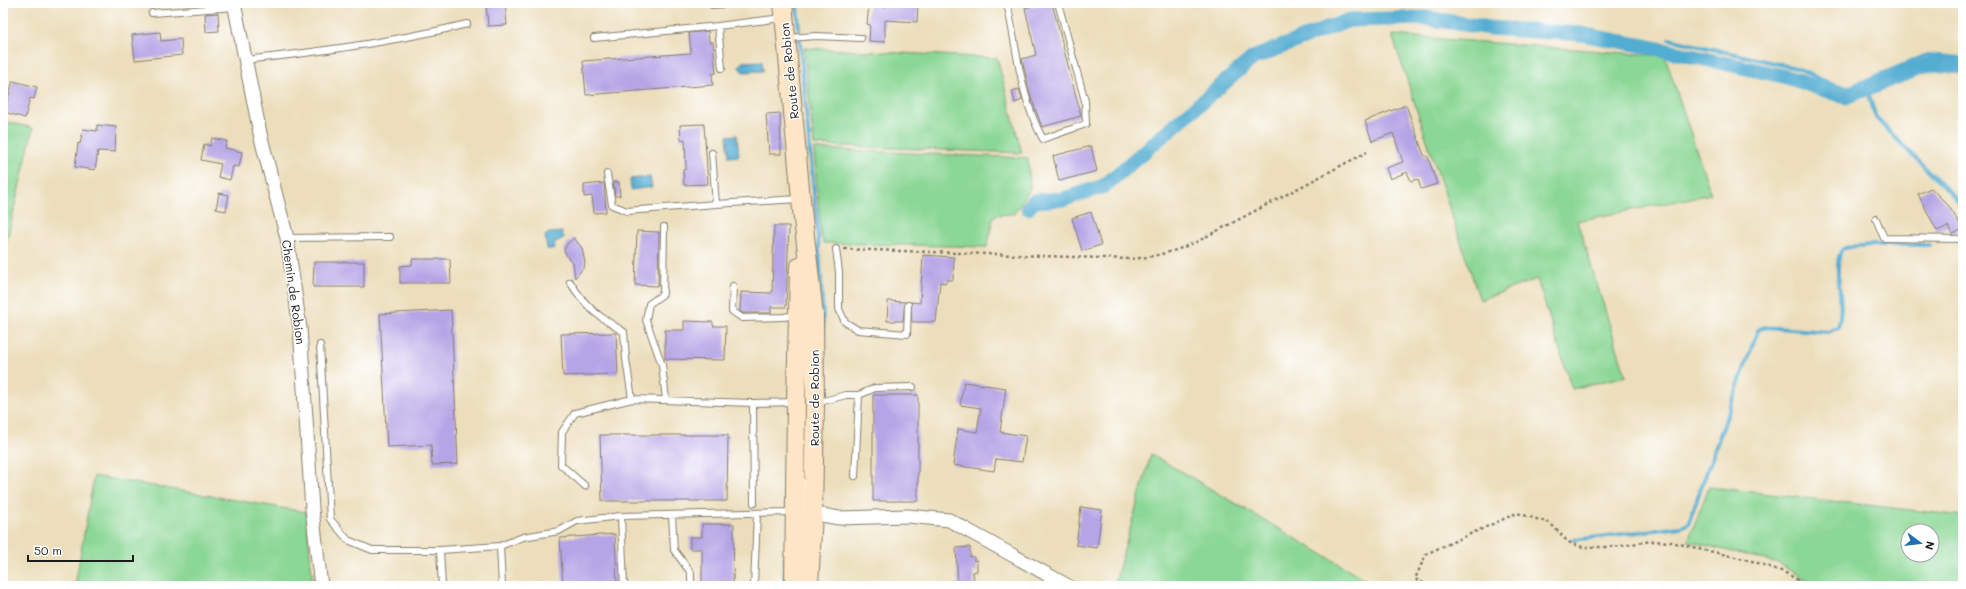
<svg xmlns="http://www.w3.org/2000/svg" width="1966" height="589" font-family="Mali,sans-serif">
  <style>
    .green { fill: #8bd795; stroke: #547a58; fill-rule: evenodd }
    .water { fill: #53acd1; stroke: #386476 }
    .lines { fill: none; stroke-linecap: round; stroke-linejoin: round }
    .stream { stroke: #53acd1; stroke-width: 4 }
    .canal { stroke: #53acd1; stroke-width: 15 }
    .building { fill: #b6a5e6 }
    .lane-casing { stroke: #847d6c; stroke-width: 8 }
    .street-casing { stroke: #847d6c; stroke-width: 15 }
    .secondary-casing { stroke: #847d6c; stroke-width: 20 }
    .path { stroke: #847d6c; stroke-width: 2.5; stroke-dasharray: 3 3; stroke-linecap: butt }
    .lane { stroke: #fff; stroke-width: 6 }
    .street { stroke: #fff; stroke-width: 13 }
    .secondary { stroke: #fee5c5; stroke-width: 18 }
    .labels { text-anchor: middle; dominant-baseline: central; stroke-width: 3; stroke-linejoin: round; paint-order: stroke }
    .street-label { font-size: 12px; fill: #1c1c1c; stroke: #fff }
  </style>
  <rect width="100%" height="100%" fill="#fff"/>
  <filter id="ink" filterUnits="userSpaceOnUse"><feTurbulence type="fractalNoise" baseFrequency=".025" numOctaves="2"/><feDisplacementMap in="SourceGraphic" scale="8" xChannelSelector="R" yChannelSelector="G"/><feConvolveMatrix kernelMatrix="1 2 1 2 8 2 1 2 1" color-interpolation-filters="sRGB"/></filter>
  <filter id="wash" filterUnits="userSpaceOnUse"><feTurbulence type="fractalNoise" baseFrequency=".012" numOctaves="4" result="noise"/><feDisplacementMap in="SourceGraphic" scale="16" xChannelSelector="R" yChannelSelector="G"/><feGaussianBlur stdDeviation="0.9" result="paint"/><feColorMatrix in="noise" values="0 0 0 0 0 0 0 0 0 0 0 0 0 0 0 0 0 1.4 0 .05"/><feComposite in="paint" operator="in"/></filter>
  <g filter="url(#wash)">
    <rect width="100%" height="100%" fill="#ecdebb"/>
    <path class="green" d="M1392 35 1665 56 1711 194 1577 221 1626 376 1572 389 1537 279 1480 300Z
      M804 48 997 58 1022 153 814 145Z
      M3 121 33 128 3 257Z
      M814 149 1028 158 1030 189 1014 214 994 215 987 247 824 243 821 236Z
      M1151 454 1365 579 1355 586H1114Z
      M94 476 306 512 313 586H75Z
      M1709 487 1963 516V586H1815L1778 563 1688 541ZM1908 531H1932V555H1908Z"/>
    <path class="water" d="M762 61 763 71 743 72 739 68 742 62Z
      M737 135 739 156 729 157 727 136Z
      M650 177 652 187 631 190 630 179Z
      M562 232 564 239 555 242 554 249H547L545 236 549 233Z"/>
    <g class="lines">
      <path class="stream" d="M797 3C805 126 824 248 824 371
        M1669 39 1796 68 1836 86 1850 87 1927 55 1963 58
        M1867 89 1876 118 1963 206
        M1573 540 1680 527 1688 524 1758 330 1764 327 1829 332 1838 327C1843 310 1840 293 1838 275 1838 267 1837 255 1843 249 1851 243 1915 245 1929 245
        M784 586 785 557"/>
      <path class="canal" d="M1028 208 1034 201 1064 199 1104 186 1253 58 1349 20 1426 18 1490 28 1581 34 1650 47 1787 77 1845 97 1928 65 1935 64 1963 67"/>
    </g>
    <g id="blocks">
      <path class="building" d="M486 3H505L507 25 488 26Z
        M886 3H918L917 22 885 20V42L869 41 870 25 867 24 869 5 886 7Z
        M1044 3H1052L1081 116 1042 127 1031 97 1022 59 1036 55 1025 8Z
        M218 13 219 31 206 32 205 14Z
        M708 31 709 42H713L716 73 712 74 713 85 586 95 583 61 691 53 689 33Z
        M160 32 161 41 181 39 182 55 135 60 132 35Z
        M13 81 37 87 34 99 30 98 25 118 4 112Z
        M1019 89 1022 100 1015 103 1012 91Z
        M1406 105 1424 155 1428 157 1437 184 1421 189 1418 179 1411 181 1407 172 1390 179 1386 168 1403 162 1393 133 1372 141 1365 121Z
        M780 113 781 154H769L766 114Z
        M704 124 708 184 684 185 683 170 686 169 685 139 681 140 680 125Z
        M97 125 116 127 115 152 98 151 95 170 75 167 78 143 80 144 83 129 97 131Z
        M212 138 227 141 225 148 242 152 239 167 233 166 230 180 218 177 221 164 201 160 204 144 210 146Z
        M1091 146 1097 171 1059 181 1053 156Z
        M613 182H619L620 196H615Z
        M604 183 606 212 594 213 592 196 584 197V185Z
        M1931 188 1948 205 1963 229 1953 234 1948 226 1937 231 1918 194Z
        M219 193 229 195 226 211 216 209Z
        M1091 212 1101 245 1082 251 1072 218Z
        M774 226H789L786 307H771V313H742L740 311 741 292 772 293Z
        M637 231 659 232 658 286 635 285Z
        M574 238 582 248 585 263 584 267 575 278 573 262 568 258 564 250 567 244Z
        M923 255 954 257 953 280H946V283L940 282 936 322H912L911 302 920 303Z
        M412 259H450L451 283H400V266L412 265Z
        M314 262H364V287H313Z
        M888 301 905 302 903 321H887Z
        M451 310 458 464 432 465 431 445 387 447 380 314Z
        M684 321 713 322V326H726L725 360 665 359V330H684Z
        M616 333 618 374 563 376 561 334Z
        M964 382 1006 388 1000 432 1026 436 1022 462 996 459 994 471 953 465 958 429 977 432 981 408 960 405Z
        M873 395H918V501H873Z
        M600 435H728L727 501H602Z
        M1081 507 1102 510 1097 548 1076 545Z
        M702 524H734L733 585H702V549H690V537H702Z
        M615 534 617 586H563L560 538Z
        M970 547V557H974V561L977 560V571L973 572 974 586H958L956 548Z"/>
    </g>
  </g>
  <g filter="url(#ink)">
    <use href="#blocks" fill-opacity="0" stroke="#847d6c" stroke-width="1"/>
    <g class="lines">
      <g class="lane-casing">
        <path id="lane" d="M711 3 712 5 742 3
          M1007 3C1017 48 1020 98 1043 139L1086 124 1085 101 1058 3
          M152 13 235 7
          M718 26 722 68
          M594 38 718 26 782 18
          M789 38 816 36 861 38
          M245 60C320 52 394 42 467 24
          M712 153 716 204 799 199
          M607 174 612 205 627 211 716 204
          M1876 219 1884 238 1963 239
          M664 227 663 294 649 304 646 320 662 365 666 400
          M287 238 390 237
          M836 249 839 272V309L845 322 858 330 907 334 908 305
          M570 282C587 309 598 316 624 332L626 359 632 399
          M733 286 732 311 742 318 783 317 797 315
          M320 345 330 519 348 540 372 550H440
          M859 395 875 388 913 387
          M753 403 754 503
          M816 403 846 395H859L855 476
          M585 486 561 465 562 432 575 413 632 399 753 403 795 402
          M672 515 674 550 691 573V586
          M621 516 624 586
          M442 586 440 550 500 546
          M502 586 500 546 523 537 559 531 577 521 621 516 793 512
          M754 586 757 513"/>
      </g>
      <g class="street-casing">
        <path id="street" d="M234 3 261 138 287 238 300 328 312 509 321 586
          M804 486V512L839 518 908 516 949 520 1068 586"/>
      </g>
      <g class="secondary-casing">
        <path id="secondary" d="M783 3 802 210 814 315 815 403 813 513 809 586
          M794 586 796 402 799 267"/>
      </g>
      <path class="path" d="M844 249 1130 259C1154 257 1174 252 1196 242L1367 152
        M1429 586 1415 579 1426 554 1517 513 1550 523 1568 542 1582 547H1613L1651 541 1671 542 1752 561 1784 572 1808 586
        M1795 586 1798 580"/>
      <use href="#lane" class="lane"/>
      <use href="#street" class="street"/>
      <use href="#secondary" class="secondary"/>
    </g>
  </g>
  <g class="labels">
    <g class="street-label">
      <text transform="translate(789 71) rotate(-96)">Route de Robion</text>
      <text transform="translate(294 292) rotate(82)">Chemin de Robion</text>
      <text transform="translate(814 398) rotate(-90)">Route de Robion</text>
    </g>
  </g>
  <rect width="1966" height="589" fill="none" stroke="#fff" stroke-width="16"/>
  <g transform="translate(1920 543) rotate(105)"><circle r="19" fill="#ffffff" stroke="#a4a4a4"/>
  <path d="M0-3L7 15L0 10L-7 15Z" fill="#1f6fb2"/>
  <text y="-6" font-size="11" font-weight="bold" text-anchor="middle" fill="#1c1c1c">N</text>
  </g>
  <path d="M28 555v6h105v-6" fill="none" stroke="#1c1c1c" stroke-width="2"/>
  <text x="34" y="555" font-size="12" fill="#1c1c1c" stroke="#ffffff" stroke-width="3" paint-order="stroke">50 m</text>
</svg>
